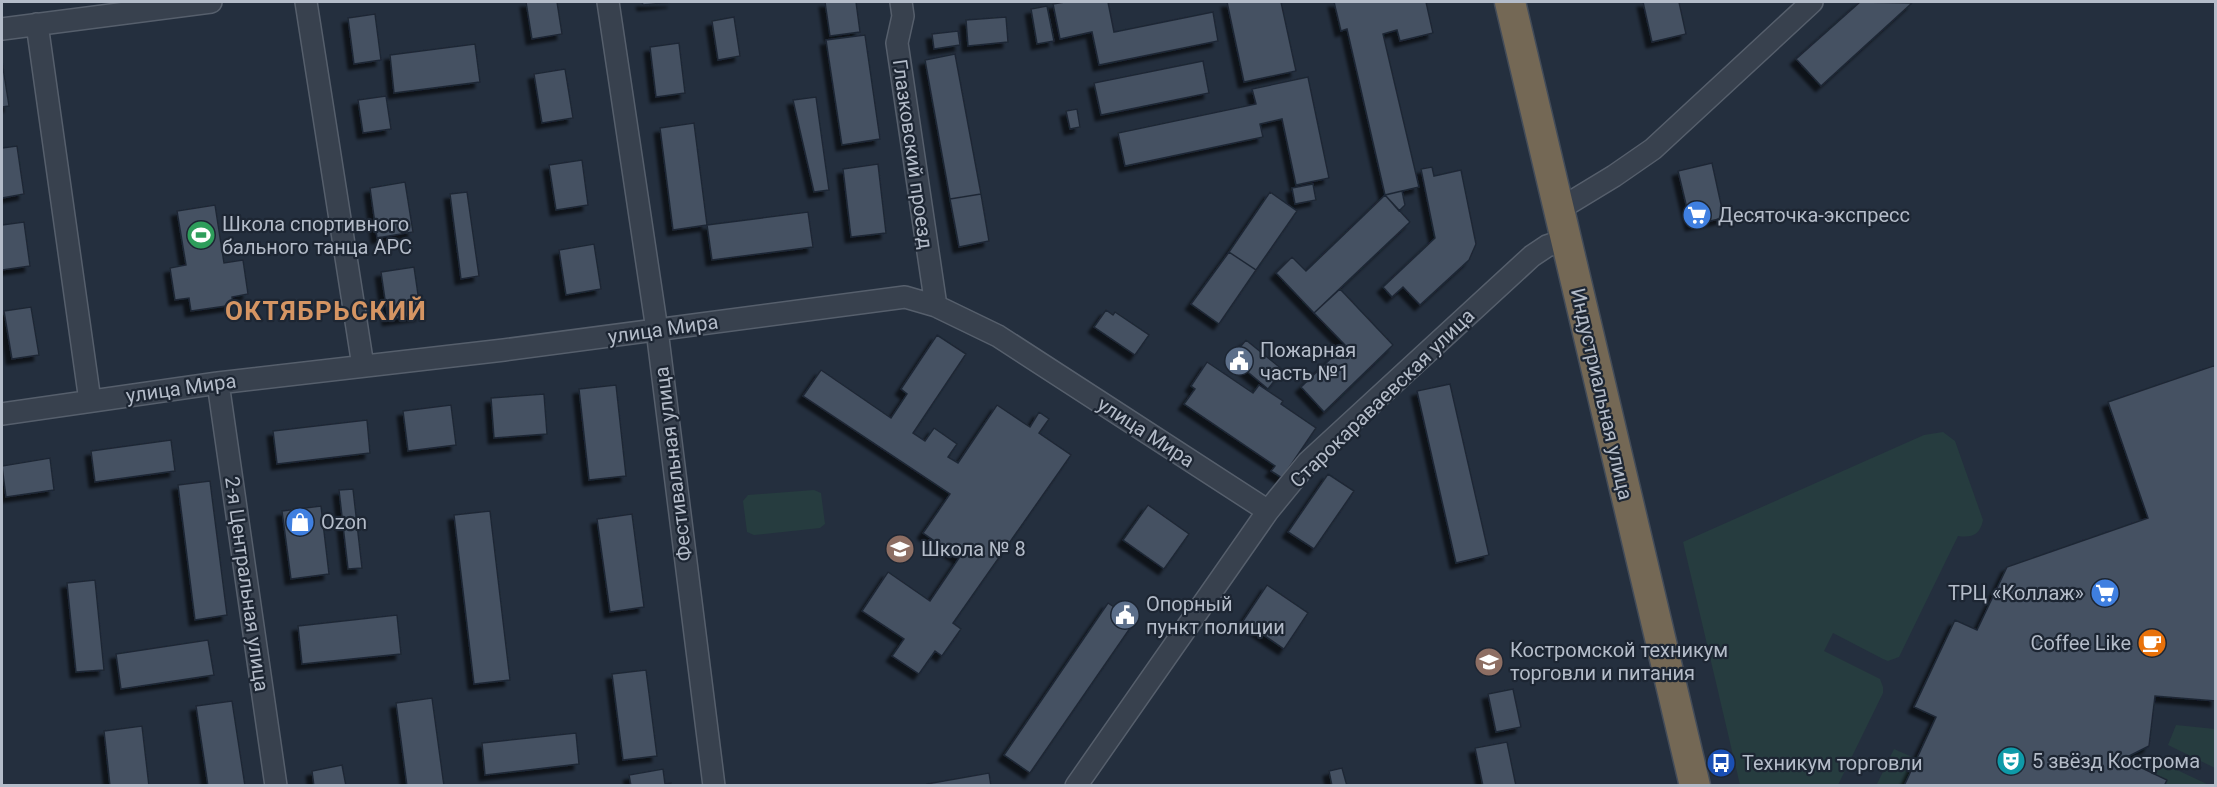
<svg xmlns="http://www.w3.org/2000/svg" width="2217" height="787" font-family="Roboto,sans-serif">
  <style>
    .green { fill: #263c3f }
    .building { fill: #455162; stroke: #1f2835; stroke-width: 1.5; filter: url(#shadow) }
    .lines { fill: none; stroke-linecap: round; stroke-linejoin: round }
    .minor-casing { stroke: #565f6c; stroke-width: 24 }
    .highway-casing { stroke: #434c59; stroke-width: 33 }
    .minor { stroke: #38414e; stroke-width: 21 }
    .highway { stroke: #746855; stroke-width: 30 }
    .labels { text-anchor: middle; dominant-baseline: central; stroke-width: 4.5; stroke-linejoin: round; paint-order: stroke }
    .street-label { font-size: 20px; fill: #b4bcc9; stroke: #1d2633 }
    .poi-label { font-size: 20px; fill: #b4bcc9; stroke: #1d2633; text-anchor: start }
    .district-label { font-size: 26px; font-weight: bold; letter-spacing: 1.5px; fill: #d59563; stroke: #1d2633 }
  </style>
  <defs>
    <filter id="shadow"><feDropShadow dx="-5.5" dy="5.5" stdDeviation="1.5" flood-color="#0009"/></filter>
  </defs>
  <rect width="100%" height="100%" fill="#242f3e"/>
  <path class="green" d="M1943 432 1955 441 1983 520C1980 535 1972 538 1958 536L1899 657 1888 661 1883 659 1833 633 1824 651 1880 679 1883 687V693L1838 785H1740L1683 542 1924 435Z
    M814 490 821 493 825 524 820 528 754 535 747 532 743 501 748 495Z
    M2176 725 2215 729V768L2168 745Z
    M1894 749 1930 765 1920 785 1876 786Z
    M2158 761 2209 785H2156L2148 782Z"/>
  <path class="building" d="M526 2H557L562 34 532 39Z
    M642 2H673L643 5Z
    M825 2H856L860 32 830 36Z
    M1065 2H1108L1114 32 1213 12 1218 41 1099 65 1092 32 1060 39 1053 4Z
    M1227 2H1281L1296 71 1244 82Z
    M1334 2H1426L1433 33 1400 41 1397 30 1383 34 1419 187 1385 195 1347 29 1341 31Z
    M1643 2H1679L1686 34 1652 42Z
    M1860 2 1912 3 1821 86 1796 59Z
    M1047 6 1054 41 1037 44 1031 9Z
    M375 14 381 60 354 64 348 18Z
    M734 17 740 56 718 60 712 21Z
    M1006 17 1008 42 968 46 966 20Z
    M958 31 960 45 934 49 932 34Z
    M865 35 880 139 842 145 826 40Z
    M679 43 685 93 656 97 650 47Z
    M475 44 480 82 394 93 390 55Z
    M955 54 981 194 950 199 925 60Z
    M2 61 9 106 2 107Z
    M1203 61 1209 93 1101 115 1094 83Z
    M565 69 573 118 542 123 534 74Z
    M1308 77 1329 178 1296 185 1282 119 1260 124 1263 137 1125 166 1118 133 1256 104 1252 89Z
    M386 96 391 129 363 133 358 100Z
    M816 97 829 190 814 192 793 100Z
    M1077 109 1080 127 1070 129 1066 111Z
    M694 123 707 225 673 230 660 128Z
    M17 146 24 194 2 198V148Z
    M582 160 588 205 556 210 549 165Z
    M1712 163 1724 218 1691 225 1678 171Z
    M878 164 886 233 851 237 843 169Z
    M1432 167 1434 176 1461 170 1476 244 1469 260 1420 305 1403 287 1392 297 1383 287 1435 238 1421 169Z
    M405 182 413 232 377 238 370 188Z
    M1313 184 1316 200 1295 204 1292 188Z
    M1402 191 1405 205 1399 211 1385 195Z
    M467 192 479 276 461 279 450 194Z
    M1270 192 1297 211 1256 270 1229 252Z
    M981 194 989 241 959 247 950 199Z
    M1385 195 1410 222 1314 313 1276 273 1292 257 1306 271Z
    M215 205 224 263 243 260 248 294 232 297 233 305 191 311 189 298 175 300 170 268 186 265 177 211Z
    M808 212 813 247 712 260 707 225Z
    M24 222 30 266 2 270V225Z
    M594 244 601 289 566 295 559 250Z
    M1229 252 1256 270 1219 324 1191 304Z
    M414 267 421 315 388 320 381 272Z
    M1340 289 1393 345 1324 412 1301 387 1345 345 1314 313Z
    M31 307 39 355 12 359 4 311Z
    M1106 310 1113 315 1115 312 1149 335 1135 355 1094 327Z
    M937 335 966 354 913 433 925 441 934 428 957 444 948 457 958 463 997 405 1030 427 1039 412 1049 419 1039 433 1071 455 953 623 961 629 942 656 935 651 919 674 892 656 904 639 862 611 888 572 930 601 959 558 923 533 950 494 803 396 821 370 891 418 907 394 901 389Z
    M1246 340 1283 370 1268 389 1231 358Z
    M1207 362 1253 393 1259 385 1283 401 1281 404 1316 428 1282 478 1271 471 1275 466 1184 404 1195 389 1191 386Z
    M2216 365V701L2155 696 2149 746 2123 759 2167 780 2164 786H1904L1936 717 1914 707 1955 620 1977 630 2007 567 2148 518 2108 402Z
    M1450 384 1489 555 1456 563 1417 391Z
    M616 385 626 476 589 480 579 389Z
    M544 394 547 434 494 438 491 398Z
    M451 405 456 445 408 451 403 411Z
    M367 420 370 453 277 464 273 431Z
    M171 440 175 471 95 482 91 451Z
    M50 458 54 490 6 497 2 466Z
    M1328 474 1354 491 1314 549 1288 532Z
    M210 481 227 615 195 620 178 485Z
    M353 489 362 568 348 569 339 490Z
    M1148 505 1189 534 1164 569 1123 540Z
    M321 506 329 574 291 579 282 511Z
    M490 511 510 680 474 684 454 515Z
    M632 514 644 607 610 612 597 519Z
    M95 580 104 670 76 672 67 583Z
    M1267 585 1308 613 1284 649 1243 621Z
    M1108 603 1135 621 1030 773 1004 755Z
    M397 615 401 654 302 664 298 626Z
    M208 640 214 675 121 689 116 654Z
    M646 670 657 756 623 760 612 674Z
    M1513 689 1521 727 1496 732 1488 694Z
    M432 698 444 786H407L396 703Z
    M232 701 245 786H208L196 706Z
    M142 726 149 786H110L104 731Z
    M576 733 579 764 485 775 482 743Z
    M1507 742 1516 786H1483L1475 748Z
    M342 765 346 786H314L312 771Z
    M1342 768 1347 786H1332L1329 771Z
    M663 769 665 784 671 783V786H631L629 775Z
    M989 773 991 786H927V784Z"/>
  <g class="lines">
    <g class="minor-casing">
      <path id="minor" d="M306 2 363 366
        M608 2 657 330 714 786
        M901 2 903 16 897 43 936 306
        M37 24 90 401
        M2 29 211 2
        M1558 210 1614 176 1653 149 1812 2
        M218 383 276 786
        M2 414 218 383 504 350 905 297 936 306 998 336 1268 511
        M1076 786 1268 511 1308 462 1532 256 1547 246 1565 240"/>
    </g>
    <g class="highway-casing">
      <path id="highway" d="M1510 2 1695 786"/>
    </g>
    <use href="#minor" class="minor"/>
    <use href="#highway" class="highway"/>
  </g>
  <defs>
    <g id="supermarket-disc" transform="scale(1.5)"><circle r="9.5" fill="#3f7fe0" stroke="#1d2633"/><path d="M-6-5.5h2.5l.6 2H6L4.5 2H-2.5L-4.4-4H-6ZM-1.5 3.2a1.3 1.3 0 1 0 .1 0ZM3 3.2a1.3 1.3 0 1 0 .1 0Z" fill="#fff"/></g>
    <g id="stadium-disc" transform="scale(1.5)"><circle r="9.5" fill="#2e9e5b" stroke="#1d2633"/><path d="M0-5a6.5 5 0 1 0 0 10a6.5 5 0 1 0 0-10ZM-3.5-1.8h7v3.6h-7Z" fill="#fff"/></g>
    <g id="civic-disc" transform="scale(1.5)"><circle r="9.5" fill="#5c6f8a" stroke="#1d2633"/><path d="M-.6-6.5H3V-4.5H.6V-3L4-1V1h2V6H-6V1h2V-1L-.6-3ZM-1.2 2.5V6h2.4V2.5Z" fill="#fff"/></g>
    <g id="shop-disc" transform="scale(1.5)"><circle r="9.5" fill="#3f7fe0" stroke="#1d2633"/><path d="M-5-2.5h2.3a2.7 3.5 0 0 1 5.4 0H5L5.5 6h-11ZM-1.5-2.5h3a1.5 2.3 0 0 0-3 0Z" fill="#fff"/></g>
    <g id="school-disc" transform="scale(1.5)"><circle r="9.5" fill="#8d6e63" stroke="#1d2633"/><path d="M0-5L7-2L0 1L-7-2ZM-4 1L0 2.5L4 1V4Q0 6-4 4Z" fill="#fff"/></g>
    <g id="cafe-disc" transform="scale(1.5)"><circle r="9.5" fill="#e8710a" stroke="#1d2633"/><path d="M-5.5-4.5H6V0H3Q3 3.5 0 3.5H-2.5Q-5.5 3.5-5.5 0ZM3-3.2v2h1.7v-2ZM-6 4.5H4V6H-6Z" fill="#fff"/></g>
    <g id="university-disc" transform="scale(1.5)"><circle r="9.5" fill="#8d6e63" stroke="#1d2633"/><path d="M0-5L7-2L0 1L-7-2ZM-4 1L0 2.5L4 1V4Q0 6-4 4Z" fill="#fff"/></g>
    <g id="theatre-disc" transform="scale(1.5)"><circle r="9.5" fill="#0f9aa8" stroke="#1d2633"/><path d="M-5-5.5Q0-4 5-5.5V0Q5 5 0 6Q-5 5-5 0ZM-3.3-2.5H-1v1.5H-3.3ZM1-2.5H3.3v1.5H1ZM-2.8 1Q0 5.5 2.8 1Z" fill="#fff"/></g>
    <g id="bus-disc" transform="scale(1.5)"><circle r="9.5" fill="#1a4fb4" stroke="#1d2633"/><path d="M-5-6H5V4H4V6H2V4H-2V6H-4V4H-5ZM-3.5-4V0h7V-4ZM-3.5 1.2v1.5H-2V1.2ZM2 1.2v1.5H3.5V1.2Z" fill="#fff"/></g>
  </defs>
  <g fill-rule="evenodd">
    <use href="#supermarket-disc" x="1697" y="215"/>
    <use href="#stadium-disc" x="201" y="235"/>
    <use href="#civic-disc" x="1239" y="361"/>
    <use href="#shop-disc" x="300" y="522"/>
    <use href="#school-disc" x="900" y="549"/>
    <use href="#supermarket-disc" x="2105" y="593"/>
    <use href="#civic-disc" x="1125" y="615"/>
    <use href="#cafe-disc" x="2152" y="643"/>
    <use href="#university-disc" x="1489" y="662"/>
    <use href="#theatre-disc" x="2011" y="761"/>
    <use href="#bus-disc" x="1721" y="763"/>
  </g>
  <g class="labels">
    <g class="street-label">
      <text transform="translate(913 154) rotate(82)">Глазковский проезд</text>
      <text transform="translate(663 329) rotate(-8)">улица Мира</text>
      <text transform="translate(181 388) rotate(-8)">улица Мира</text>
      <text transform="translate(1602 394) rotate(77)">Индустриальная улица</text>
      <text transform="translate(1382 398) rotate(-44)">Старокараваевская улица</text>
      <text transform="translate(1146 432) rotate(33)">улица Мира</text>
      <text transform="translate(673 464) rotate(-97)">Фестивальная улица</text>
      <text transform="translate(247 584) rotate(82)">2-я Центральная улица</text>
    </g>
    <g class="poi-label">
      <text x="1718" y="215">Десяточка-экспресс</text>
      <text x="222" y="224">Школа спортивного<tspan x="222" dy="23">бального танца АРС</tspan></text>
      <text x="1260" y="350">Пожарная<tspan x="1260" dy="23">часть №1</tspan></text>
      <text x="321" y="522">Ozon</text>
      <text x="921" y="549">Школа № 8</text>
      <text x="2084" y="593" text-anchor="end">ТРЦ «Коллаж»</text>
      <text x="1146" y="604">Опорный<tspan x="1146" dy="23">пункт полиции</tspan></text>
      <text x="2131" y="643" text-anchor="end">Coffee Like</text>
      <text x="1510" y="650">Костромской техникум<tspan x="1510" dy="23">торговли и питания</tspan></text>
      <text x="2032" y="761">5 звёзд Кострома</text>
      <text x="1742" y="763">Техникум торговли</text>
    </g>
    <g class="district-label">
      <text x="326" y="311">ОКТЯБРЬСКИЙ</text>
    </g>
  </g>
  <rect width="2217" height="787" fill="none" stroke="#b4bcc9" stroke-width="6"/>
</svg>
